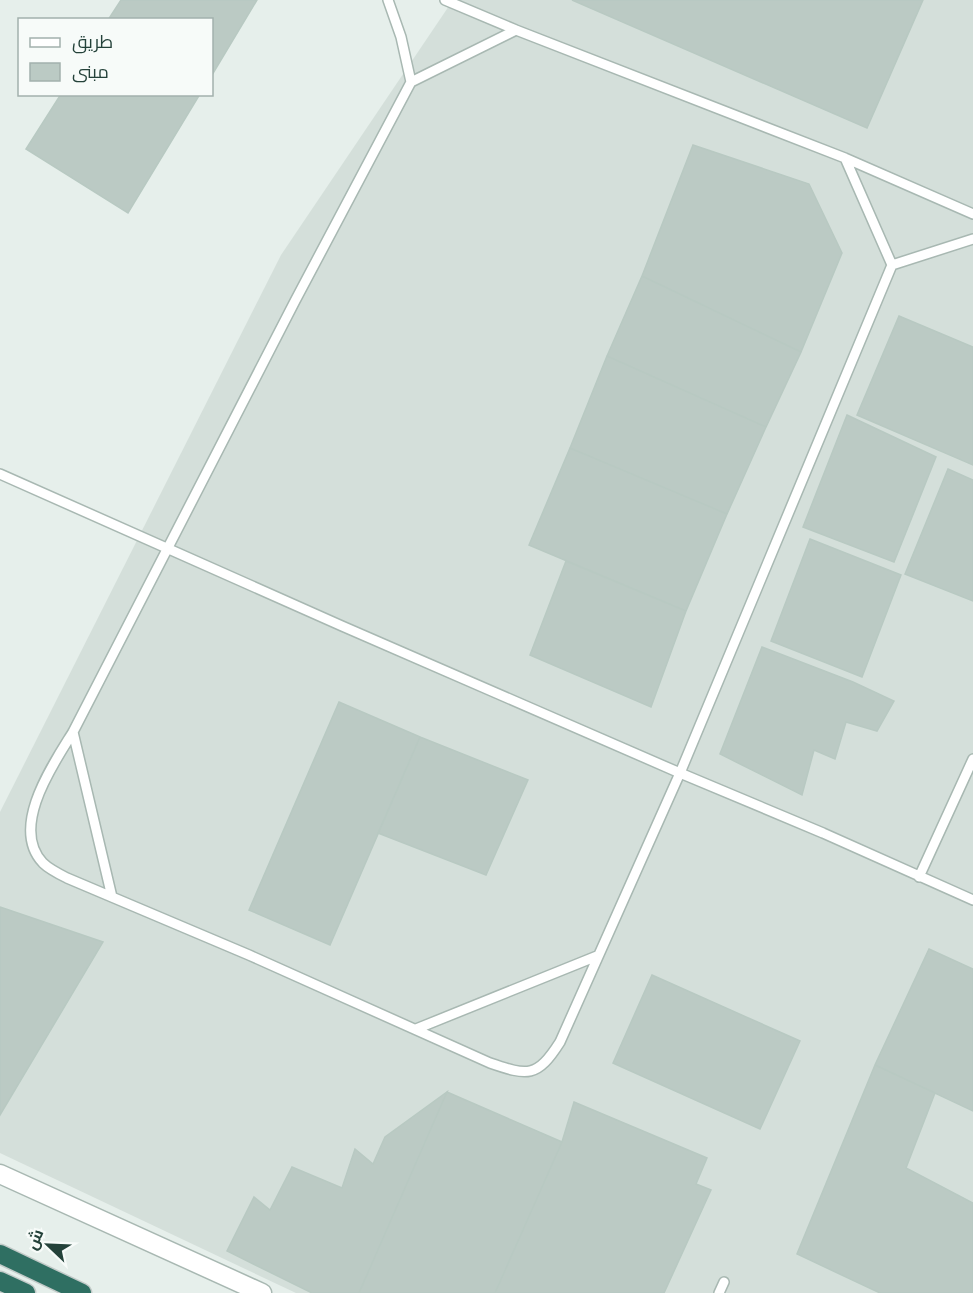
<svg xmlns="http://www.w3.org/2000/svg" width="973" height="1293" font-family="'PT Sans',Cairo,sans-serif">
  <style>
    .built { fill: #d4dfda }
    .building { fill: #bbcac4; stroke: #b8c9c2; stroke-width: 1.5 }
    .lines { fill: none; stroke-linecap: round; stroke-linejoin: round }
    .lane-casing { stroke: #a8b8b2; stroke-width: 12 }
    .street-casing { stroke: #a8b8b2; stroke-width: 21 }
    .highway-casing { stroke: #c2cac8; stroke-width: 21 }
    .lane { stroke: #fff; stroke-width: 9 }
    .street { stroke: #fff; stroke-width: 18 }
    .highway { stroke: #2f6f62; stroke-width: 18 }
  </style>
  <rect width="100%" height="100%" fill="#e6efeb"/>
  <path class="built" d="M453 0H973V1293H296L0 1153V812L281 255Z"/>
  <path class="building" d="M121 0H257L212 75V20H108Z
    M572 0H923L867 128Z
    M61 94H200L128 213 26 149Z
    M693 145 809 184 842 253 801 352 642 276Z
    M642 276 801 352 766 427 607 356Z
    M899 316 973 347V465L857 415Z
    M607 356 766 427 727 514 570 448Z
    M847 415 936 457 894 562 803 527Z
    M570 448 727 514 686 611 529 545Z
    M948 469 973 480V601L905 574Z
    M810 539 901 575 862 677 771 641Z
    M566 561 686 611 651 707 530 655Z
    M762 647 853 682 894 701 877 731 846 722 835 759 814 750 802 795 720 754Z
    M339 702 420 737 330 945 249 910Z
    M420 737 528 780 486 875 378 833Z
    M0 907 103 942 0 1115Z
    M929 949 973 969V1111L875 1065Z
    M652 975 800 1041 760 1129 613 1063Z
    M875 1065 935 1093 906 1168 973 1203V1293H880L797 1254Z
    M447 1092 359 1293H312L227 1251 254 1197 270 1210 292 1167 342 1188 355 1149 373 1164 385 1137Z
    M447 1092 562 1142 495 1293H359Z
    M574 1102 707 1158 696 1184 711 1190 664 1293H495L562 1142Z"/>
  <g class="lines">
    <g class="lane-casing">
      <path id="lane" d="M388 0 401 37 411 82 295 301 73 732C54 763 9 827 43 863 49 869 59 874 67 878L249 955 490 1063C528 1076 537 1078 560 1042L680 773 892 265 845 158
        M445 0 516 30 845 158 973 214
        M411 82 516 30
        M892 265 973 239
        M0 474 342 626 680 773 823 833 973 900
        M73 732 112 897
        M919 877 973 759
        M416 1029 597 956
        M719 1293 724 1282"/>
    </g>
    <g class="street-casing">
      <path id="street" d="M0 1174 262 1293"/>
    </g>
    <g class="highway-casing">
      <path id="highway" d="M0 1254 82 1293
        M0 1281 26 1293"/>
    </g>
    <use href="#lane" class="lane"/>
    <use href="#street" class="street"/>
    <use href="#highway" class="highway"/>
  </g>
  <rect x="18" y="18" width="195" height="78" fill="#f7fbf9" stroke="#a3b1ad" stroke-width="1.5"/>
  <rect x="30" y="38" width="30" height="9" fill="#ffffff" stroke="#a3b1ad" stroke-width="1.5"/>
  <text x="72" y="48" font-size="18" fill="#24423a">طريق</text>
  <rect x="30" y="63" width="30" height="18" fill="#bbcac4" stroke="#a3b1ad" stroke-width="1.5"/>
  <text x="72" y="78" font-size="18" fill="#24423a">مبنى</text>
  <g transform="translate(48 1245) rotate(293)" stroke="#f7fbf9" stroke-width="4.5" paint-order="stroke">
  <path d="M0-4.5L10 22L0 15L-10 22Z" fill="#24423a"/>
  <text y="-9" font-size="16" font-weight="bold" text-anchor="middle" fill="#24423a">ش</text>
  </g>
</svg>
